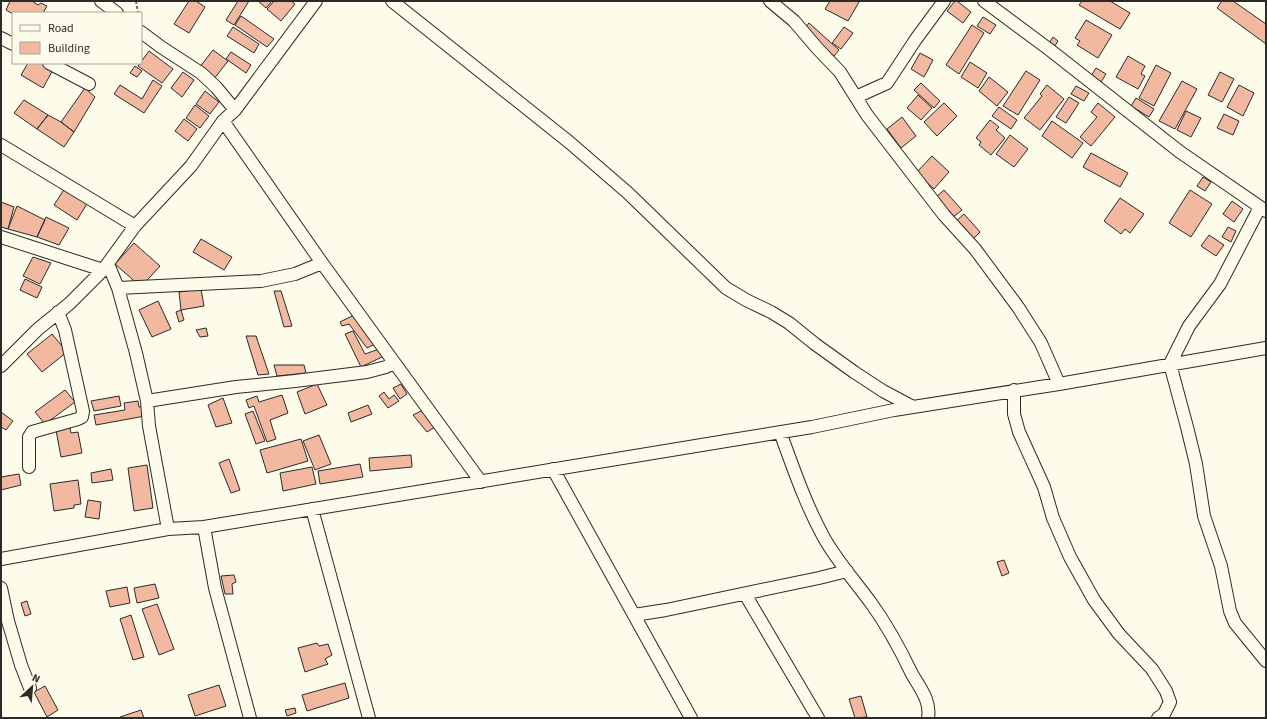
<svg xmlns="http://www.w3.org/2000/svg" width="1267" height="719" font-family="'Source Sans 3',sans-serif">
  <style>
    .building { fill: #f2b8a0; stroke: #2b2b2b }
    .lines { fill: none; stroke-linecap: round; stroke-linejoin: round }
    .minor-casing { stroke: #2b2b2b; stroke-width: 14 }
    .path { stroke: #6a6964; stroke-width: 2; stroke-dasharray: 3 2; stroke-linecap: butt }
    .minor { stroke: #fdfbea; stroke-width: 12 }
  </style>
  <rect width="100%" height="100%" fill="#fdfbea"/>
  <path class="building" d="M10 1H32L38 5 41 3 47 6 43 13H13V14L6 10Z
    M189 1H196L205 7 189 33 174 24Z
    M238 1H249L234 25 226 20Z
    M258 1H272L266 8Z
    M274 1H291L295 4 281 21 267 9Z
    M830 1H857L859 2 848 21 825 9Z
    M955 1H957L971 12 963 23 947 11Z
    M1082 1H1110L1130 13 1120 29 1079 5Z
    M1222 1H1233L1266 24V44L1217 8Z
    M241 16 274 39 267 47 235 25Z
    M983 17 996 25 990 34 977 26Z
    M1086 20 1112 35 1098 58 1077 45 1080 41 1075 38Z
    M809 23 839 50 834 56 804 29Z
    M972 25 984 33 959 74 946 65Z
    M233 27 259 44 254 53 227 36Z
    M844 27 853 33 841 49 832 43Z
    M1053 37 1058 41 1053 49 1047 46Z
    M213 50 228 61 214 79 199 68Z
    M149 51 173 69 162 83 138 66Z
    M231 52 251 65 246 73 226 59Z
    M920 53 933 60 924 77 911 69Z
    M1128 56 1145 66 1141 74 1145 76 1138 89 1116 77Z
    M970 62 987 73 978 88 961 77Z
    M28 63H45L54 68 43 88 21 75Z
    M1156 65 1171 73 1154 106 1139 98Z
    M135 66 142 71 137 77 130 73Z
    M1096 68 1106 74 1101 82 1091 76Z
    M1026 71 1040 80 1018 115 1003 106Z
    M183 72 194 80 182 97 171 88Z
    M1220 72 1234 79 1222 102 1208 95Z
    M989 77 1008 92 997 106 979 91Z
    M153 80 162 86 144 113 114 94 120 85 142 99Z
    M1182 81 1197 89 1175 129 1159 121Z
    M921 83 940 101 934 108 914 90Z
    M1047 85 1064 99 1040 130 1024 118 1042 96 1040 94Z
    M1239 85 1254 93 1243 116 1227 107Z
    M1076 86 1089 93 1084 101 1071 94Z
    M85 88 95 97 74 132 61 122Z
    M205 91 219 102 210 114 196 104Z
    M918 95 932 108 921 120 907 108Z
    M1069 97 1079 103 1066 123 1056 117Z
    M1136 98 1154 109 1149 117 1131 106Z
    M24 100 48 115 37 129 14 113Z
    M944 103 957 116 937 136 924 122Z
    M1098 103 1115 117 1091 146 1080 137 1097 117 1091 112Z
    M195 105 209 116 200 128 186 118Z
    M999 107 1017 120 1011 129 992 116Z
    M1186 111 1201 118 1191 137 1177 130Z
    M1224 114 1239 121 1233 135 1217 128Z
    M48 115 61 122 74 132 64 147 37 129Z
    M902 117 916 136 901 148 887 129Z
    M184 119 197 129 188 141 175 131Z
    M990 120 999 127 996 130 1005 138 991 155 979 145 981 142 976 138Z
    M1052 121 1083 143 1072 158 1042 136Z
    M1010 135 1028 149 1014 167 996 154Z
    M1091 153 1128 173 1120 187 1083 167Z
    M932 156 949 172 934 189 916 173Z
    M1203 177 1211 182 1205 191 1197 186Z
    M65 188 88 202 77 220 54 205Z
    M944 190 962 210 952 218 934 199Z
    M1190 190 1212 204 1191 237 1169 223Z
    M1120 198 1144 214 1130 233 1125 229 1121 234 1104 221Z
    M1232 201 1243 209 1234 222 1223 214Z
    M1 202 14 207 8 229 1 227Z
    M17 206 45 220 37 237 8 229Z
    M964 214 980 232 972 240 955 222Z
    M46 217 69 228 59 245 37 237Z
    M1228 227 1236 231 1231 242 1222 237Z
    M1209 235 1224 245 1216 256 1201 246Z
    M201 239 232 257 224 270 193 252Z
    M134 243 160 266 141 287 115 264Z
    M33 257 51 263 40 284 23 276Z
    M25 279 42 287 37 298 20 290Z
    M201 289 204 306 181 310 179 292Z
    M274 291H281L292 326 284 327Z
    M158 301 171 329 152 337 139 310Z
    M181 310 184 320 179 322 176 312Z
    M356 314 375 344 367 348 349 324 342 326 340 322Z
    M206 328 208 336 200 337 196 330Z
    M353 331 365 354 379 349 384 356 361 367 345 334Z
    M52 334 67 352 42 372 27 354Z
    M246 336H256L269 374 258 375Z
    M274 365H304L306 373 277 376Z
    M317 384 327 405 305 414 297 392Z
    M401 384 407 394 400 399 393 388Z
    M65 390 75 402 45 424 35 412Z
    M384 392 389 399 394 395 399 401 388 408 379 396Z
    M282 395 288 413 270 420 276 439 267 442 254 406 249 408 246 400 257 396 259 402Z
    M119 396 121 406 94 411 91 401Z
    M223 398 232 423 216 427 208 405Z
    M138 401 139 407H144L145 416 96 425 94 415 125 410 124 403Z
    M368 405 372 414 351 422 348 413Z
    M423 410 435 427 427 432 413 415Z
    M253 411 265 441 256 444 245 414Z
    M1 412 13 421 6 430 1 427Z
    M70 428 71 433 78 432 82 453 61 457 56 430Z
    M319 435 331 464 315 470 303 441Z
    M301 439 308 461 267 473 260 450Z
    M411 455 412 467 370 471 369 458Z
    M229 459 240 490 231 493 219 463Z
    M360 464 363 477 320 484 318 471Z
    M147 465 153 508 134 511 128 468Z
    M312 467 316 484 283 491 280 473Z
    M111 469 113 480 92 483 91 473Z
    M19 474 21 485 1 490V477Z
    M78 480 81 504 74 505V508L54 511 50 484Z
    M88 500 101 502 99 519 85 517Z
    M1004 560 1009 573 1002 576 997 562Z
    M234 575 236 582 232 584 233 594H225L221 576Z
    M155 584 159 598 137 603 134 588Z
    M127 587 130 603 110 607 106 591Z
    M27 601 31 614 25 616 21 603Z
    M157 604 174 649 159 655 142 609Z
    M131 615 144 657 133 660 120 619Z
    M317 643 319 646 328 644 332 655 325 659 328 664 305 672 298 648Z
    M345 683 349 698 307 711 302 695Z
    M219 685 226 706 195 716 188 695Z
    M45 686 58 710 47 717 34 692Z
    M861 696 867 717 855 718 849 699Z
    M295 708 296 713 287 716 285 710Z
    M141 710 144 718H120V717Z"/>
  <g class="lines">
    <g class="minor-casing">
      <path id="minor" d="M101 1 117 13
        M392 1 569 142 628 193 726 288 746 300 771 312 789 323 815 344 854 372 883 391 913 407
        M770 1 794 21 817 48 840 72 867 115 944 215 975 249 1018 307 1041 343 1059 384
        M984 1 1050 50 1180 152 1266 211
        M141 32 161 47 201 73 216 87 235 110
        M1 38 13 44
        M49 63 89 84
        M856 97 887 83 916 39 944 1
        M223 121 322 263 481 482
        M1 145 135 226
        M1260 207 1220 284 1189 326 1170 364 1187 427 1196 464 1204 516 1221 566 1230 611 1235 623 1266 661
        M1 237 103 270
        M108 264 118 288 136 353 147 401 149 426 168 529
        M118 288 261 281 295 274 322 263
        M1 366 38 329 69 304 103 270 135 226 191 166 223 121 235 110 316 1
        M1014 390V414L1019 432 1044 487 1053 518 1070 557 1094 600 1119 634 1152 669 1166 691 1170 702 1164 714 1158 718
        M147 401 236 387 295 381 367 372 386 367 394 362
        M780 432C793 467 805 503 823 536 836 560 855 581 871 603 887 625 900 649 912 674 920 688 931 701 928 718
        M29 467V437L32 432 78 419 82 417 83 411 65 330 58 312
        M553 469 691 718
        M312 509 369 718
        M204 527 215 588 250 718
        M1 559 168 529 204 527 726 441 812 427 894 410 1059 384 1266 348
        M1 588 8 621 21 665 30 688
        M745 594 818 718
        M634 615 666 610 819 578 847 571"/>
    </g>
    <path class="path" d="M136 1 138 13"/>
    <use href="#minor" class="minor"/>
  </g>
  <rect width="1267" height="719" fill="none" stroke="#2b2b2b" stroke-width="4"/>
  <rect x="12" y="12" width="130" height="52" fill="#fdfbea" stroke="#a9a89e"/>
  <rect x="20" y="25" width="20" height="6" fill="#fdfbea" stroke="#a9a89e"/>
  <text x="48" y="32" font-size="12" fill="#2b2b2b">Road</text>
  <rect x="20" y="42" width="20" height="12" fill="#f2b8a0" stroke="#a9a89e"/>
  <text x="48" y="52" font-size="12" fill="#2b2b2b">Building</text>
  <g transform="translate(32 687) rotate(26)" stroke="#fdfbea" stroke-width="3" paint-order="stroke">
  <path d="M0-3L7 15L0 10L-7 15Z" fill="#2b2b2b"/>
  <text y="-6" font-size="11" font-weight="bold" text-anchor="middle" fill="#2b2b2b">N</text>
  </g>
</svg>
